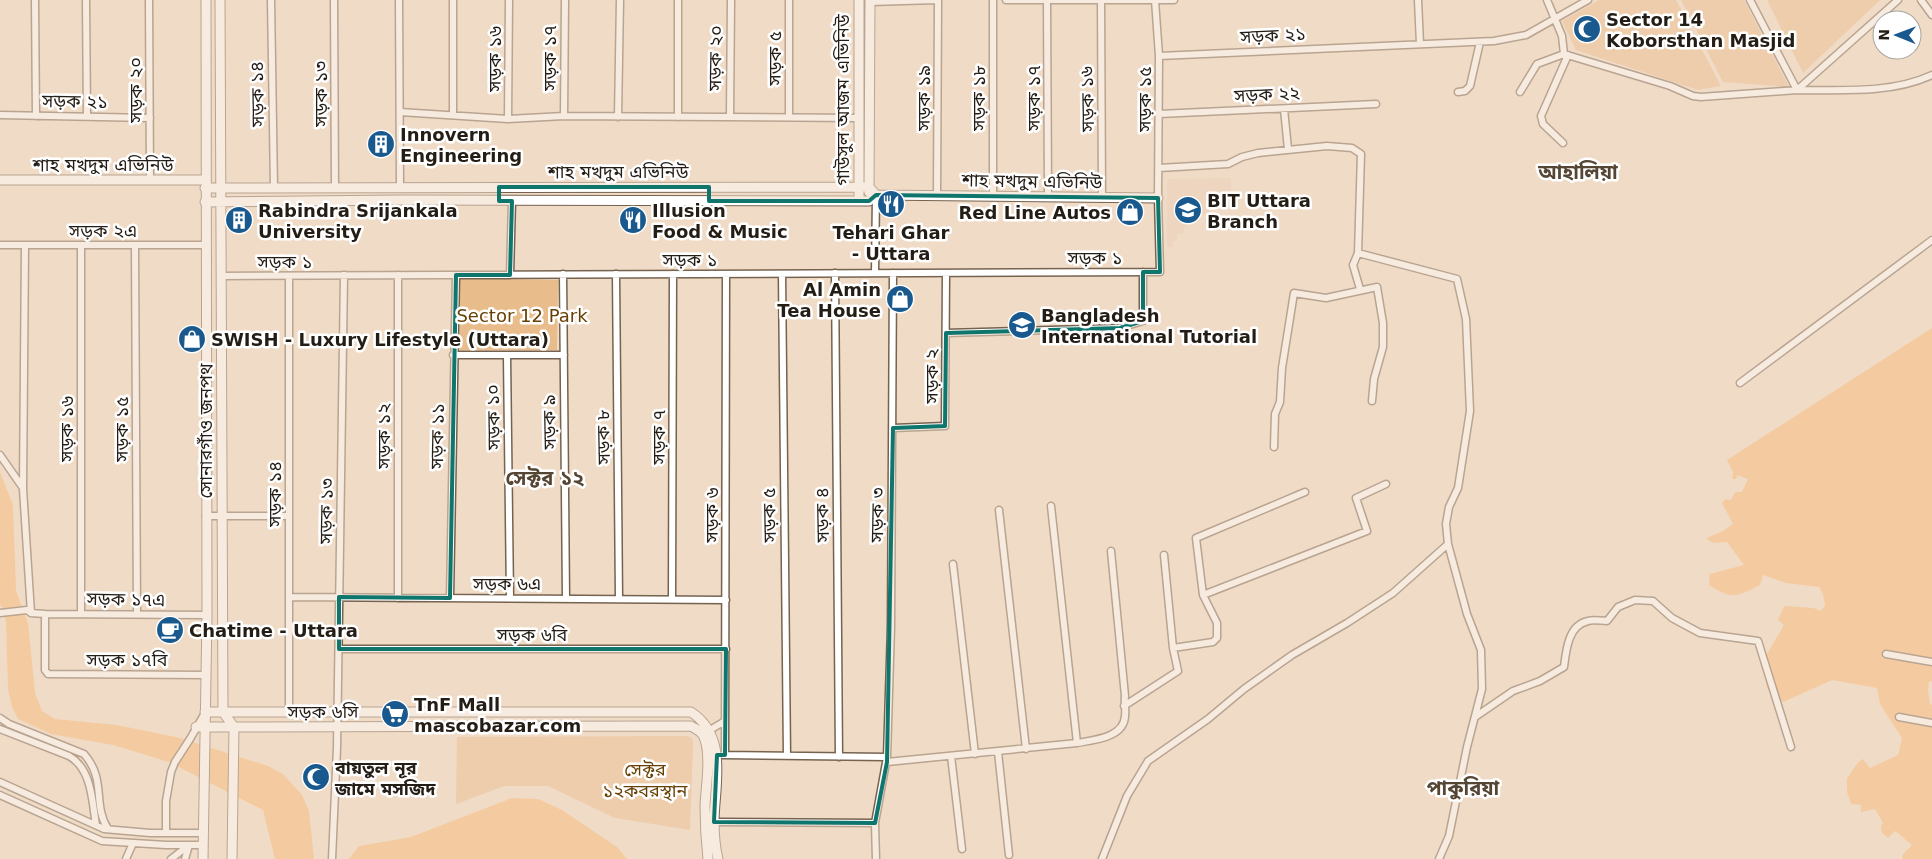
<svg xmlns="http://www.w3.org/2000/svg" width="1932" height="859" font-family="'DejaVu Sans','Noto Sans Bengali',sans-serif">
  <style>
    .built { fill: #e9cfb5 }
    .green { fill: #e9bc8b }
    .water { fill: #f9b971 }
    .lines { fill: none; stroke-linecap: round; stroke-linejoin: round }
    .street-casing { stroke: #756350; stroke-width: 9 }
    .secondary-casing { stroke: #756350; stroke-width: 11 }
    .street { stroke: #fff; stroke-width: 6 }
    .secondary { stroke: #fff; stroke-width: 9 }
    .marked { fill: none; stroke: #0f766e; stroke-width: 4; stroke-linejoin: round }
    .labels { text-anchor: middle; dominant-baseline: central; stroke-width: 5; stroke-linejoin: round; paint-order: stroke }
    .poi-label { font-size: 18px; font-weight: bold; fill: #241d15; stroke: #fff; text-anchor: start }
    .street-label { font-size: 18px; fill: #241d15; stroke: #fff }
    .park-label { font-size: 18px; fill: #673f02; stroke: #fff }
    .quarter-label { font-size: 20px; font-weight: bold; fill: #554533; stroke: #fff }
  </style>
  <rect width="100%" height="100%" fill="#f0dbc6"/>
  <path class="built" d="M1231 178V193L1221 196V205L1209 207 1210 214 1188 215 1187 226 1184 227 1183 234H1177V241H1173V247H1167V181L1169 179Z"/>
  <path class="green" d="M1599 0H1676L1721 86 1698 90 1576 50 1562 21Z
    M1681 0H1744L1789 87 1723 82Z
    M1767 0H1880L1803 73Z
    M460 278 558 280 557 350H460Z
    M687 736 692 738 693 742 690 830 615 818 548 786H504L456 804 457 737Z"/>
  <path class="water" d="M1932 328V681L1929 682 1928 691 1930 704 1932 705V859H1902L1903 854 1912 845 1895 831 1888 838 1882 833 1881 826 1883 823 1875 809 1861 812V805L1851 804 1847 792V778C1853 772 1855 763 1863 759L1870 768 1898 755 1902 738 1880 704 1877 688 1832 680 1783 702 1767 688 1764 671V659L1784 625 1778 620 1784 606 1814 608 1820 611 1825 606 1823 594 1819 587 1786 583 1763 575 1760 585C1737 597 1732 600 1709 585L1710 574 1744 565 1727 542 1713 543 1706 538 1723 531 1733 524 1722 503 1725 499 1731 500 1735 492H1742L1748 479 1737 475 1736 479H1733L1732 477 1733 472 1727 460Z
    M0 472 13 505 16 591 28 623 35 693 42 711 55 719 117 725 180 738 268 766 283 774 302 795 309 811 314 859H275L263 810 169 762 113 745 51 734 18 719 12 707 8 689 6 622 3 608 0 605Z
    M512 798 538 799 562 810 617 847 627 859H349L359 846 411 837Z"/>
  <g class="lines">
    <g class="street-casing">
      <path id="street" d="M35 0 36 116
        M86 0 87 116
        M149 0 150 180
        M271 0 274 188
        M334 0 335 188
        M399 0 400 187
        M453 0V115
        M678 0V117
        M789 0V116
        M1006 0H1174
        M1047 0 1048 196
        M1101 0 1102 198
        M1418 0 1420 44
        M1547 0 1562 36 1564 54 1670 86 1693 96 1701 97 1797 90 1898 0
        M1750 0 1797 90C1841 90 1891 94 1932 75
        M1921 0 1932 15
        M870 2 936 0
        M1159 56 1494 41 1526 35 1588 0
        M1458 92 1465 91 1470 86 1480 42
        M1520 92 1537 64 1564 54
        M1284 109 1288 149
        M400 112 508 119 564 116 859 118
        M1159 114 1376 104
        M0 115 150 118
        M564 116 565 0
        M730 116 731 0
        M618 117 620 0
        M508 119 509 0
        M1563 143 1543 124 1541 116 1568 55
        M1159 168 1228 164 1242 157 1258 153 1327 146 1352 148 1361 154 1358 253 1353 265 1360 289
        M993 195V0
        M937 196 938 0
        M0 245H206
        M25 245 23 489 31 613 45 614V670L48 674 206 675
        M135 245 137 614
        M1358 253 1457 279 1466 319 1470 411 1458 488 1449 507 1446 524 1448 544 1467 614 1481 650 1482 689 1467 747 1449 836 1439 859
        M835 273 839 757
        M875 273 876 195
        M563 274 566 599
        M616 274 619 599
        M782 274 787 756
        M510 275 512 201
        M221 276 1160 272 1158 198 1159 56 1155 0
        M946 333 1120 328 1143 321V272
        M453 355H564
        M507 356 510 598
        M1740 383 1932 240
        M893 428 945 426 946 273
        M1274 447 1275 414 1280 402 1282 368 1294 293 1326 298 1377 287 1383 323V347L1374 379 1372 401
        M0 455 23 488
        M1051 506 1077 743
        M999 510 1026 749
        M206 516H289
        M953 564 975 754
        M1203 595 1367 531 1356 498 1386 484
        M289 597 726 600
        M398 598V275
        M450 598 456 275
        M672 599 673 274
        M0 613 27 610 31 613
        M45 614 207 615
        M81 614V245
        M1173 648 1213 642 1217 638V623L1203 595 1196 538 1305 492
        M339 649H726
        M1886 654 1932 662
        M1124 706 1178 671 1173 648 1164 555
        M289 712V276
        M1475 717 1513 691 1540 681 1564 667C1566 651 1568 625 1588 621 1593 619 1601 621 1607 621L1618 607 1635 600 1653 601 1672 618 1700 633 1758 641 1791 747
        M1899 717 1932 723
        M0 718 9 724 84 754C107 780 92 804 108 829
        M0 729 69 756C92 769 92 801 96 825
        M710 730 725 721
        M998 752 1009 855
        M723 755 887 757
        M725 755 726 274
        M951 756 962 849
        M887 762 1077 743C1093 740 1124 738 1125 716 1126 710 1124 703 1125 696L1111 551
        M0 782 104 829 150 833H203
        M0 795 102 841 166 845H203
        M714 822 875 823
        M166 833V801L171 772 175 762 190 739 205 713
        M126 859 133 843
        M171 859 189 845
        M185 859 189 845
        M332 859 337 748 344 275
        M876 859 875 823 887 757 891 627 893 273
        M1102 859 1127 796 1148 761 1208 719 1244 689 1292 655 1347 623 1393 593 1448 544"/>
    </g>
    <g class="secondary-casing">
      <path id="secondary" d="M220 0 223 712 234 727 232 859
        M0 180H205
        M205 188 859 187H869L876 195
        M869 192 870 0
        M859 201V0
        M205 202 401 200 869 201 876 195 1158 198
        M205 712H691C728 736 715 783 714 820 714 832 715 847 718 859
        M196 727 691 726C695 729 700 730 703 735 712 752 706 786 705 805 705 823 706 841 708 859
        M203 859 207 615 206 0"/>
    </g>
    <use href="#street" class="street"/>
    <use href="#secondary" class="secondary"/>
  </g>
  <path d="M0 0H1932V859H0ZM499 187H709V201H869L876 195 1158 198 1160 272H1143V321L1120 328 946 333 945 426 893 428 887 762 875 823 714 822 717 755H725L726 649H339V597L450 598 456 275H510L512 201H499Z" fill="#f0dbc6" fill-opacity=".55" fill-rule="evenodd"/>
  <path class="marked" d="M499 187H709V201H869L876 195 1158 198 1160 272H1143V321L1120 328 946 333 945 426 893 428 887 762 875 823 714 822 717 755H725L726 649H339V597L450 598 456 275H510L512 201H499Z"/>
  <defs>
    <g id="mosque-disc" transform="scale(1.4375)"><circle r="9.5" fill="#19598e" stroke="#fff"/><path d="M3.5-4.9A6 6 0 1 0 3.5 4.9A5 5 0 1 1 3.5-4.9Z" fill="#fff"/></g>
    <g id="building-disc" transform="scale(1.4375)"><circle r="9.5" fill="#19598e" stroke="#fff"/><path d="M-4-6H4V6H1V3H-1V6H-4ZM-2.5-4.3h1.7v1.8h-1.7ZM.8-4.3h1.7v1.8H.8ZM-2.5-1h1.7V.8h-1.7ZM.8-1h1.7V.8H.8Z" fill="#fff"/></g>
    <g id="restaurant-disc" transform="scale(1.4375)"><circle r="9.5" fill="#19598e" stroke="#fff"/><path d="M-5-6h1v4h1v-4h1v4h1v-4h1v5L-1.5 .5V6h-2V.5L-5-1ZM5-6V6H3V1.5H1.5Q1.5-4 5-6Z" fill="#fff"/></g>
    <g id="school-disc" transform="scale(1.4375)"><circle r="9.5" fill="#19598e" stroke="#fff"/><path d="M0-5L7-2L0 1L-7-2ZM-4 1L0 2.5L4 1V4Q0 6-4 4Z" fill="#fff"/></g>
    <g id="shop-disc" transform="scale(1.4375)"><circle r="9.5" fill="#19598e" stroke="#fff"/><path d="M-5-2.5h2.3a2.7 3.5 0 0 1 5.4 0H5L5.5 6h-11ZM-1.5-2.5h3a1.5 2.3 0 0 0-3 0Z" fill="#fff"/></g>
    <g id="cafe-disc" transform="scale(1.4375)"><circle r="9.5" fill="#19598e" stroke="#fff"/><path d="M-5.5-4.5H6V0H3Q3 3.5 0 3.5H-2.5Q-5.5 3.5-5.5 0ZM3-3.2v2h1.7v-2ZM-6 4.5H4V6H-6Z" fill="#fff"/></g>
    <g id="supermarket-disc" transform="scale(1.4375)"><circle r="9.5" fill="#19598e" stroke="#fff"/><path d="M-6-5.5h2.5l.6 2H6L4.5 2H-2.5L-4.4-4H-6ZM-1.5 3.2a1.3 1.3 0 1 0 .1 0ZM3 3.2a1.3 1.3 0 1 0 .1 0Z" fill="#fff"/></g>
  </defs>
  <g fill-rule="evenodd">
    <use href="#mosque-disc" x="1587" y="29"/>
    <use href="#building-disc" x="381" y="144"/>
    <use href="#restaurant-disc" x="891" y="204"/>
    <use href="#school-disc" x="1188" y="210"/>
    <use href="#shop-disc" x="1130" y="212"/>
    <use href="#building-disc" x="239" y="220"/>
    <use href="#restaurant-disc" x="633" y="220"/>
    <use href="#shop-disc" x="900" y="299"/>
    <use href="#school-disc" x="1022" y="325"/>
    <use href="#shop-disc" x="192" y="339"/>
    <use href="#cafe-disc" x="170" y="630"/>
    <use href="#supermarket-disc" x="395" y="714"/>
    <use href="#mosque-disc" x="316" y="777"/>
  </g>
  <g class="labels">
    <g class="poi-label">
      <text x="1606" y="19">Sector 14<tspan x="1606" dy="21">Koborsthan Masjid</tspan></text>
      <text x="400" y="134">Innovern<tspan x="400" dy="21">Engineering</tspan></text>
      <text x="1207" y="200">BIT Uttara<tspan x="1207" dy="21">Branch</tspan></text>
      <text x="258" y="210">Rabindra Srijankala<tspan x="258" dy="21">University</tspan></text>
      <text x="652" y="210">Illusion<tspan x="652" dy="21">Food &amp; Music</tspan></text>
      <text x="1111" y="212" text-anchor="end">Red Line Autos</text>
      <text x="891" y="232" text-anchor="middle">Tehari Ghar<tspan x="891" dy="21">- Uttara</tspan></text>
      <text x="881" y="289" text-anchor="end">Al Amin<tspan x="881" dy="21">Tea House</tspan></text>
      <text x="1041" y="315">Bangladesh<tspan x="1041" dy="21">International Tutorial</tspan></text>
      <text x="211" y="339">SWISH - Luxury Lifestyle (Uttara)</text>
      <text x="189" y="630">Chatime - Uttara</text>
      <text x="414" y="704">TnF Mall<tspan x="414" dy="21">mascobazar.com</tspan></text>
      <text x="335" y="767">বায়তুল নূর<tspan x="335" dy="21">জামে মসজিদ</tspan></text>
    </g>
    <g class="street-label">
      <text transform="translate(1273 35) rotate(-3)">সড়ক ২১</text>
      <text transform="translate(549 58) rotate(-90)">সড়ক ১৭</text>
      <text transform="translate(715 58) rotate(-89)">সড়ক ২০</text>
      <text transform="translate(774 58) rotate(-90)">সড়ক ৫</text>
      <text transform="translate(494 59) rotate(-90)">সড়ক ১৬</text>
      <text transform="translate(135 90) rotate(-90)">সড়ক ২০</text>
      <text transform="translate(257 94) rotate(-91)">সড়ক ১৪</text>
      <text transform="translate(320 94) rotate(-90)">সড়ক ১৩</text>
      <text transform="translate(1267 94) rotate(-3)">সড়ক ২২</text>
      <text transform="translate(923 98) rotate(-90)">সড়ক ১৯</text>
      <text transform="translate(978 98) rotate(-90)">সড়ক ১৮</text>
      <text transform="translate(1033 98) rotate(-90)">সড়ক ১৭</text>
      <text transform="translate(1087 99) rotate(-91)">সড়ক ১৬</text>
      <text transform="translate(1144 99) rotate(-90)">সড়ক ১৫</text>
      <text transform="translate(842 100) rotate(-90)">গাউসুল আজম এভিনিউ</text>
      <text transform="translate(75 101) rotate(1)">সড়ক ২১</text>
      <text x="103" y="164">শাহ মখদুম এভিনিউ</text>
      <text x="618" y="171">শাহ মখদুম এভিনিউ</text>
      <text transform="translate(1032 181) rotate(1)">শাহ মখদুম এভিনিউ</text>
      <text x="103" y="230">সড়ক ২এ</text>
      <text x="1095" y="257">সড়ক ১</text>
      <text x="690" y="259">সড়ক ১</text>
      <text x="285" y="261">সড়ক ১</text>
      <text transform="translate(931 376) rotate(-90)">সড়ক ২</text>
      <text transform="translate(493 417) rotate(-91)">সড়ক ১০</text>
      <text transform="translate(549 422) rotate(-91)">সড়ক ৯</text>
      <text transform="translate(66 429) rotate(-90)">সড়ক ১৬</text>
      <text transform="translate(121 429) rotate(-90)">সড়ক ১৫</text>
      <text transform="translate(205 431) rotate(-90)">সোনারগাঁও জনপথ</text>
      <text transform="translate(383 436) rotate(-90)">সড়ক ১২</text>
      <text transform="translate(437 436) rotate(-89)">সড়ক ১১</text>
      <text transform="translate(603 437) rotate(-91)">সড়ক ৮</text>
      <text transform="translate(658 437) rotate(-90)">সড়ক ৭</text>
      <text transform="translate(274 494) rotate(-90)">সড়ক ১৪</text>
      <text transform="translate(326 511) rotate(-89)">সড়ক ১৩</text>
      <text transform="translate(711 515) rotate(-90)">সড়ক ৬</text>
      <text transform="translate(769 515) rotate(-91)">সড়ক ৫</text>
      <text transform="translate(822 515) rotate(-91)">সড়ক ৪</text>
      <text transform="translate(877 515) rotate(-89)">সড়ক ৩</text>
      <text x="507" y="583">সড়ক ৬এ</text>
      <text transform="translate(126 599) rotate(1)">সড়ক ১৭এ</text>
      <text x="532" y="634">সড়ক ৬বি</text>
      <text x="127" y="659">সড়ক ১৭বি</text>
      <text x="323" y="711">সড়ক ৬সি</text>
    </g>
    <g class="park-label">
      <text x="522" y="315">Sector 12 Park</text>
      <text x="645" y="769">সেক্টর<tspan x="645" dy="21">১২কবরস্থান</tspan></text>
    </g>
    <g class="quarter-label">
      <text x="1578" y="172">আহালিয়া</text>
      <text x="545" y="478">সেক্টর ১২</text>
      <text x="1463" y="788">পাকুরিয়া</text>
    </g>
  </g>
  <g transform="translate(1897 35) rotate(271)"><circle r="24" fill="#ffffff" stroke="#a7a5a1"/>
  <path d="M0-4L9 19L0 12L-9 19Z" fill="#19598e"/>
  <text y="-8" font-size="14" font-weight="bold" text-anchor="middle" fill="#241d15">N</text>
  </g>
</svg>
